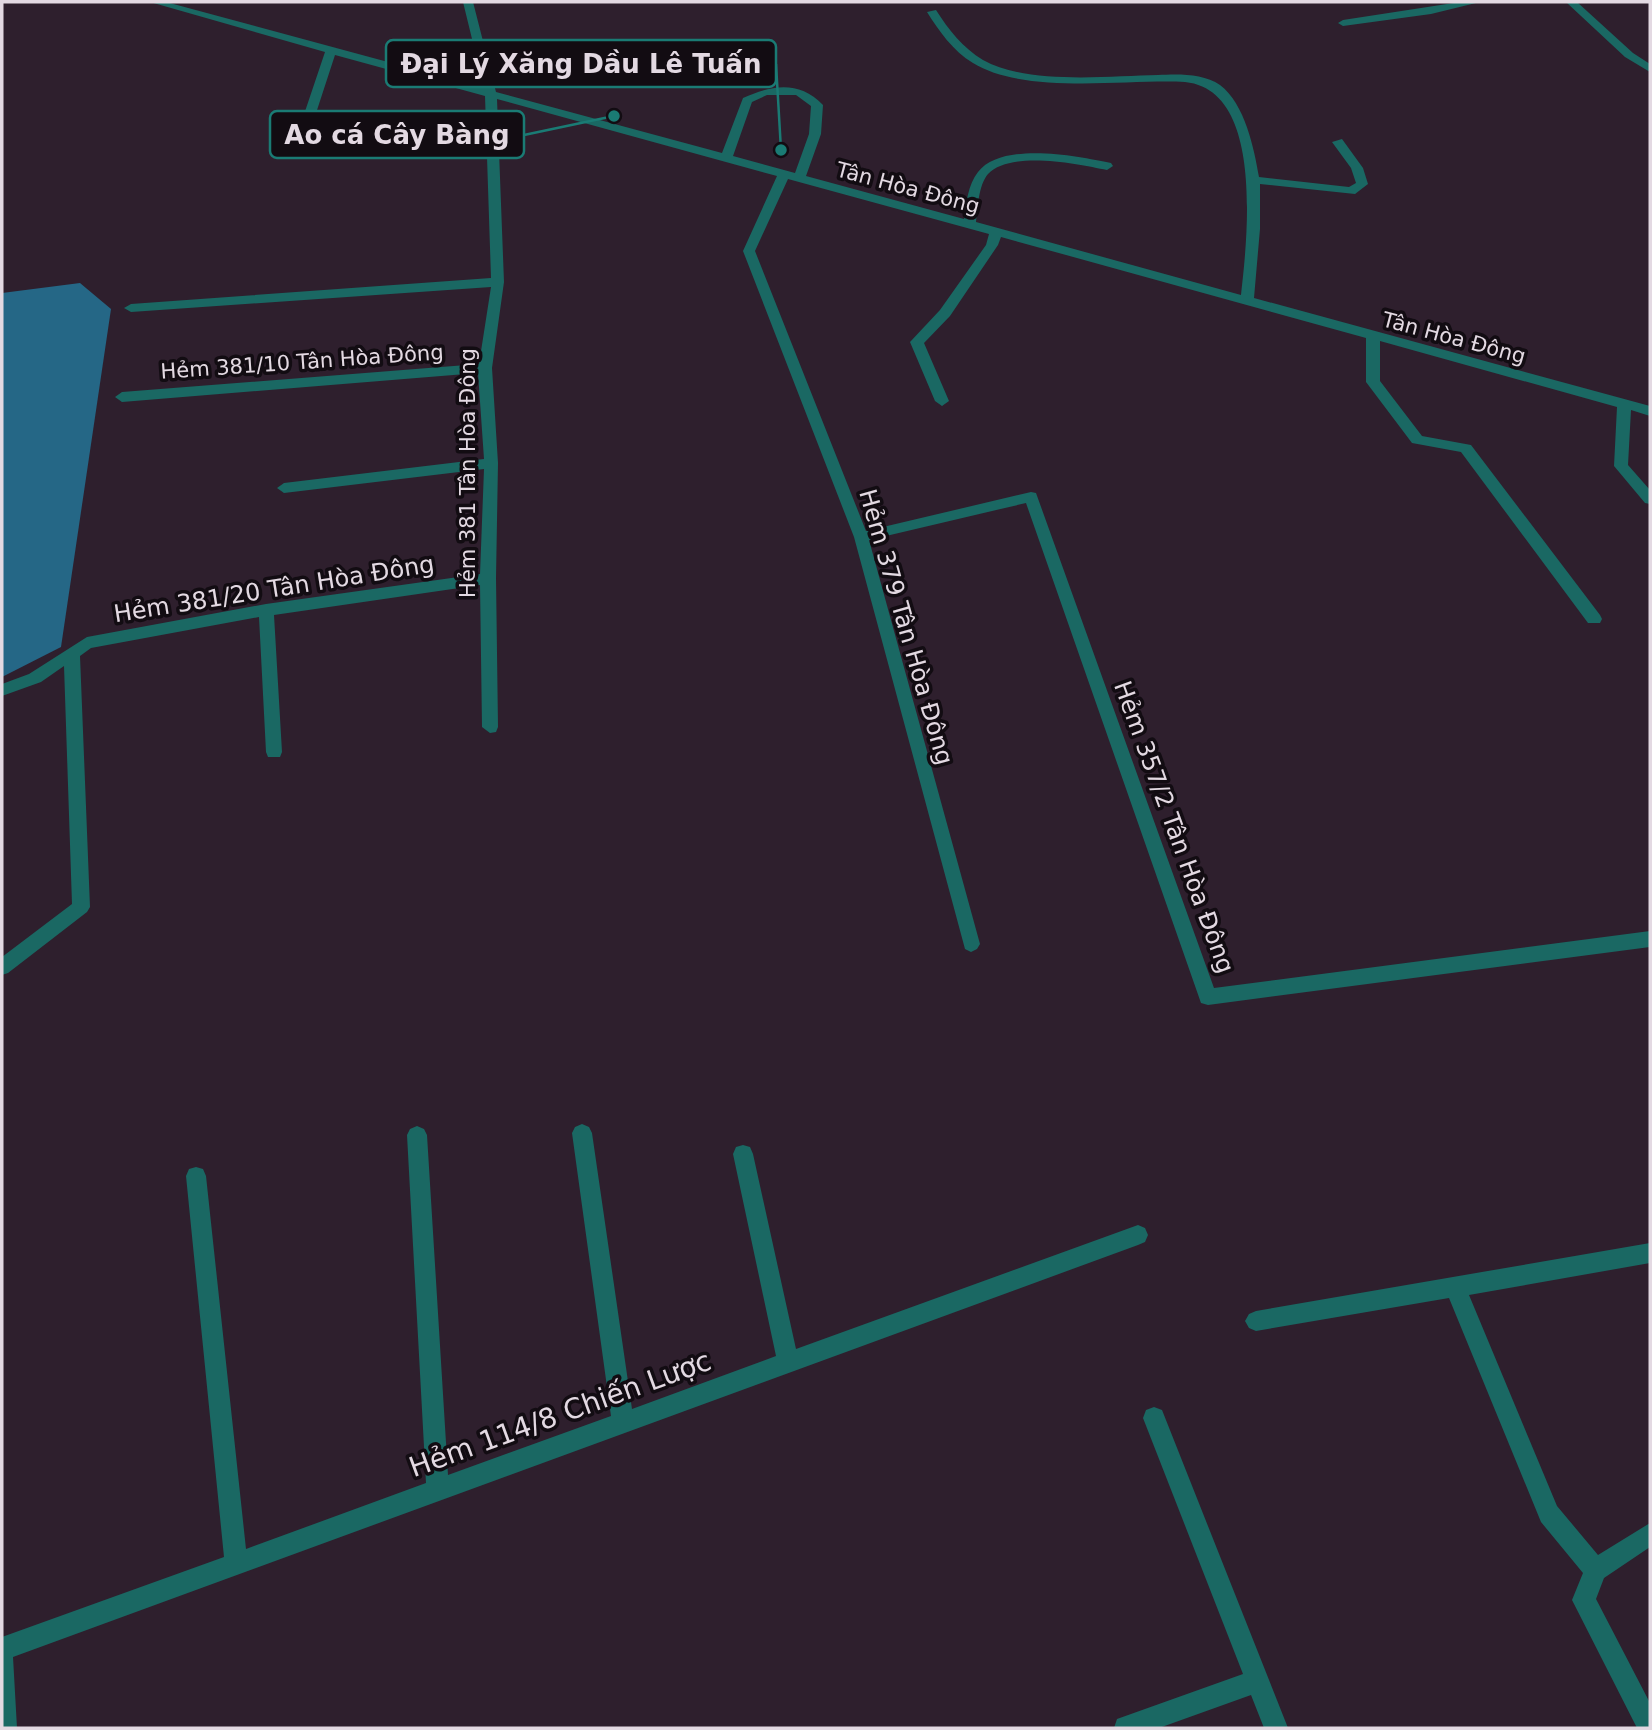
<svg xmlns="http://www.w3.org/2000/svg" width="1652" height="1730" font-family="'DejaVu Sans',sans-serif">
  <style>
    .water { fill: #256786 }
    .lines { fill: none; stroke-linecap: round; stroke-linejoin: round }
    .minor { fill: #1a6863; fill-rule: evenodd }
    .labels { text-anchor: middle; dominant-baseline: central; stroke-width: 7; stroke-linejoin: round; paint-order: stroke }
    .far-street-label { font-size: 21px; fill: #e3d9e2; stroke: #120c12 }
    .street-label { font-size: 24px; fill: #e3d9e2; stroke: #120c12 }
    .near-street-label { font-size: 28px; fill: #e3d9e2; stroke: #120c12 }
    .leader { fill: none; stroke: #1a7b74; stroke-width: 2.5 }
    .callout-dot { fill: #1a7b74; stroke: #120c12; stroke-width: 2.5 }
    .callout { fill: #120c12; stroke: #1a7b74; stroke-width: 2.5 }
    .callout-label { font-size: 26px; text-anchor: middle; font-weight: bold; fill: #e3d9e2 }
  </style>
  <rect width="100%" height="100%" fill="#2e1f2d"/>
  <path class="water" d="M80 283 111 309 61 647 2 677V293Z"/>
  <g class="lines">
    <path class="minor" d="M150 2H166L484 88 463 2H473L496 92 722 153 743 98C772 85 799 80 823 105L821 134 806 176 964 219C966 203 968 185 978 172 1002 141 1078 156 1111 163L1113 166 1107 170C1078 164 1011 150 988 174 978 186 978 208 976 222L1241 295C1247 240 1265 90 1185 82 1125 79 1025 95 973 63 953 51 939 31 927 12L936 10C948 29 963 48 983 60 1028 85 1107 76 1158 75 1177 74 1203 73 1220 85 1245 104 1254 148 1259 177L1349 187 1356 183 1351 168 1332 142 1342 139 1363 168 1368 184 1355 194 1260 184V229L1254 298 1650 406V416L1631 410 1628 465 1650 490V504L1645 503 1614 466 1617 407 1380 341V381L1422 436 1471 445 1600 615 1602 619 1600 623H1588L1461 452 1412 443 1366 382V338L1001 237 998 245 950 316 924 343 949 401 942 406 935 401 910 342 940 310 986 245 989 234 788 179 755 251 866 531 1031 492 1036 493 1214 988 1650 931V947L1208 1005 1201 1003 1026 503 869 540 980 944 977 949 971 952 965 949 854 537 743 251 777 176 497 99 504 282 492 368 498 463 496 578 498 727 496 732 490 733 482 727 480 585 274 615 282 752 280 757H268L266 752 259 617 91 648 80 656 90 907 87 912 8 973 2 975V957L72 904 64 666 41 682 2 696V684L29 674 87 637 266 604 480 574 484 469 284 493 277 488 284 483 484 459 478 373 122 402 115 397 122 392 479 364 491 287 131 312 124 308 131 304 491 278 485 96 335 55 303 153 293 156 291 153 325 52ZM767 95H796L811 106 809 134 795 173 733 156 752 102Z
      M1460 2H1480L1431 14 1343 26 1338 23 1343 20Z
      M1566 2H1577L1633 53 1650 64V72L1625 57Z
      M582 1124 589 1127 592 1133 632 1409 776 1356 733 1154 736 1147 743 1145 750 1147 753 1154 796 1349 1138 1225 1145 1228 1148 1235 1145 1242 1138 1245 13 1657 17 1728H2V1637L224 1557 186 1176 189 1169 196 1167 203 1169 206 1176 246 1549 426 1483 407 1135 410 1129 417 1126 424 1129 427 1135 448 1475 611 1416 572 1133 575 1127Z
      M1650 1243V1263L1469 1295 1557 1506 1598 1555 1650 1523V1547L1604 1578 1596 1599 1650 1703V1728H1637L1572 1600 1583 1573 1541 1522 1449 1298 1256 1331 1249 1328 1245 1321 1249 1314 1256 1311Z
      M1154 1407 1162 1410 1288 1728H1264L1251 1695 1159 1728H1114L1117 1719 1243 1674 1143 1418 1146 1410Z"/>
  </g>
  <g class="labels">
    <g class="far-street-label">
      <text transform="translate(908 188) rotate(15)">Tân Hòa Đông</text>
      <text transform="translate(1454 338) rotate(15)">Tân Hòa Đông</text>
      <text transform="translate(302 362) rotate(-4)">Hẻm 381/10 Tân Hòa Đông</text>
      <text transform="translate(468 473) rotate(-90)">Hẻm 381 Tân Hòa Đông</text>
    </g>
    <g class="street-label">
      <text transform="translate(274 589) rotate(-9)">Hẻm 381/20 Tân Hòa Đông</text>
      <text transform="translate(906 627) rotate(74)">Hẻm 379 Tân Hòa Đông</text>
      <text transform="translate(1174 827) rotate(70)">Hẻm 357/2 Tân Hòa Đông</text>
    </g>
    <g class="near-street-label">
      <text transform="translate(560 1414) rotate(-20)">Hẻm 114/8 Chiến Lược</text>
    </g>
  </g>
  <path class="leader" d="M781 150L776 64M614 116L524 135"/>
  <g class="callout-dot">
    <circle cx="781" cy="150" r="7"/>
    <circle cx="614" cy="116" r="7"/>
  </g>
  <g class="callout">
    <rect x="386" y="40" width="390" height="47" rx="7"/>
    <rect x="270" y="111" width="254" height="47" rx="7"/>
  </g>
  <g class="callout-label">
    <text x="581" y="73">Đại Lý Xăng Dầu Lê Tuấn</text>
    <text x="397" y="144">Ao cá Cây Bàng</text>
  </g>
  <rect width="1652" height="1730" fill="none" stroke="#e3d9e2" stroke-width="7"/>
</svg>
